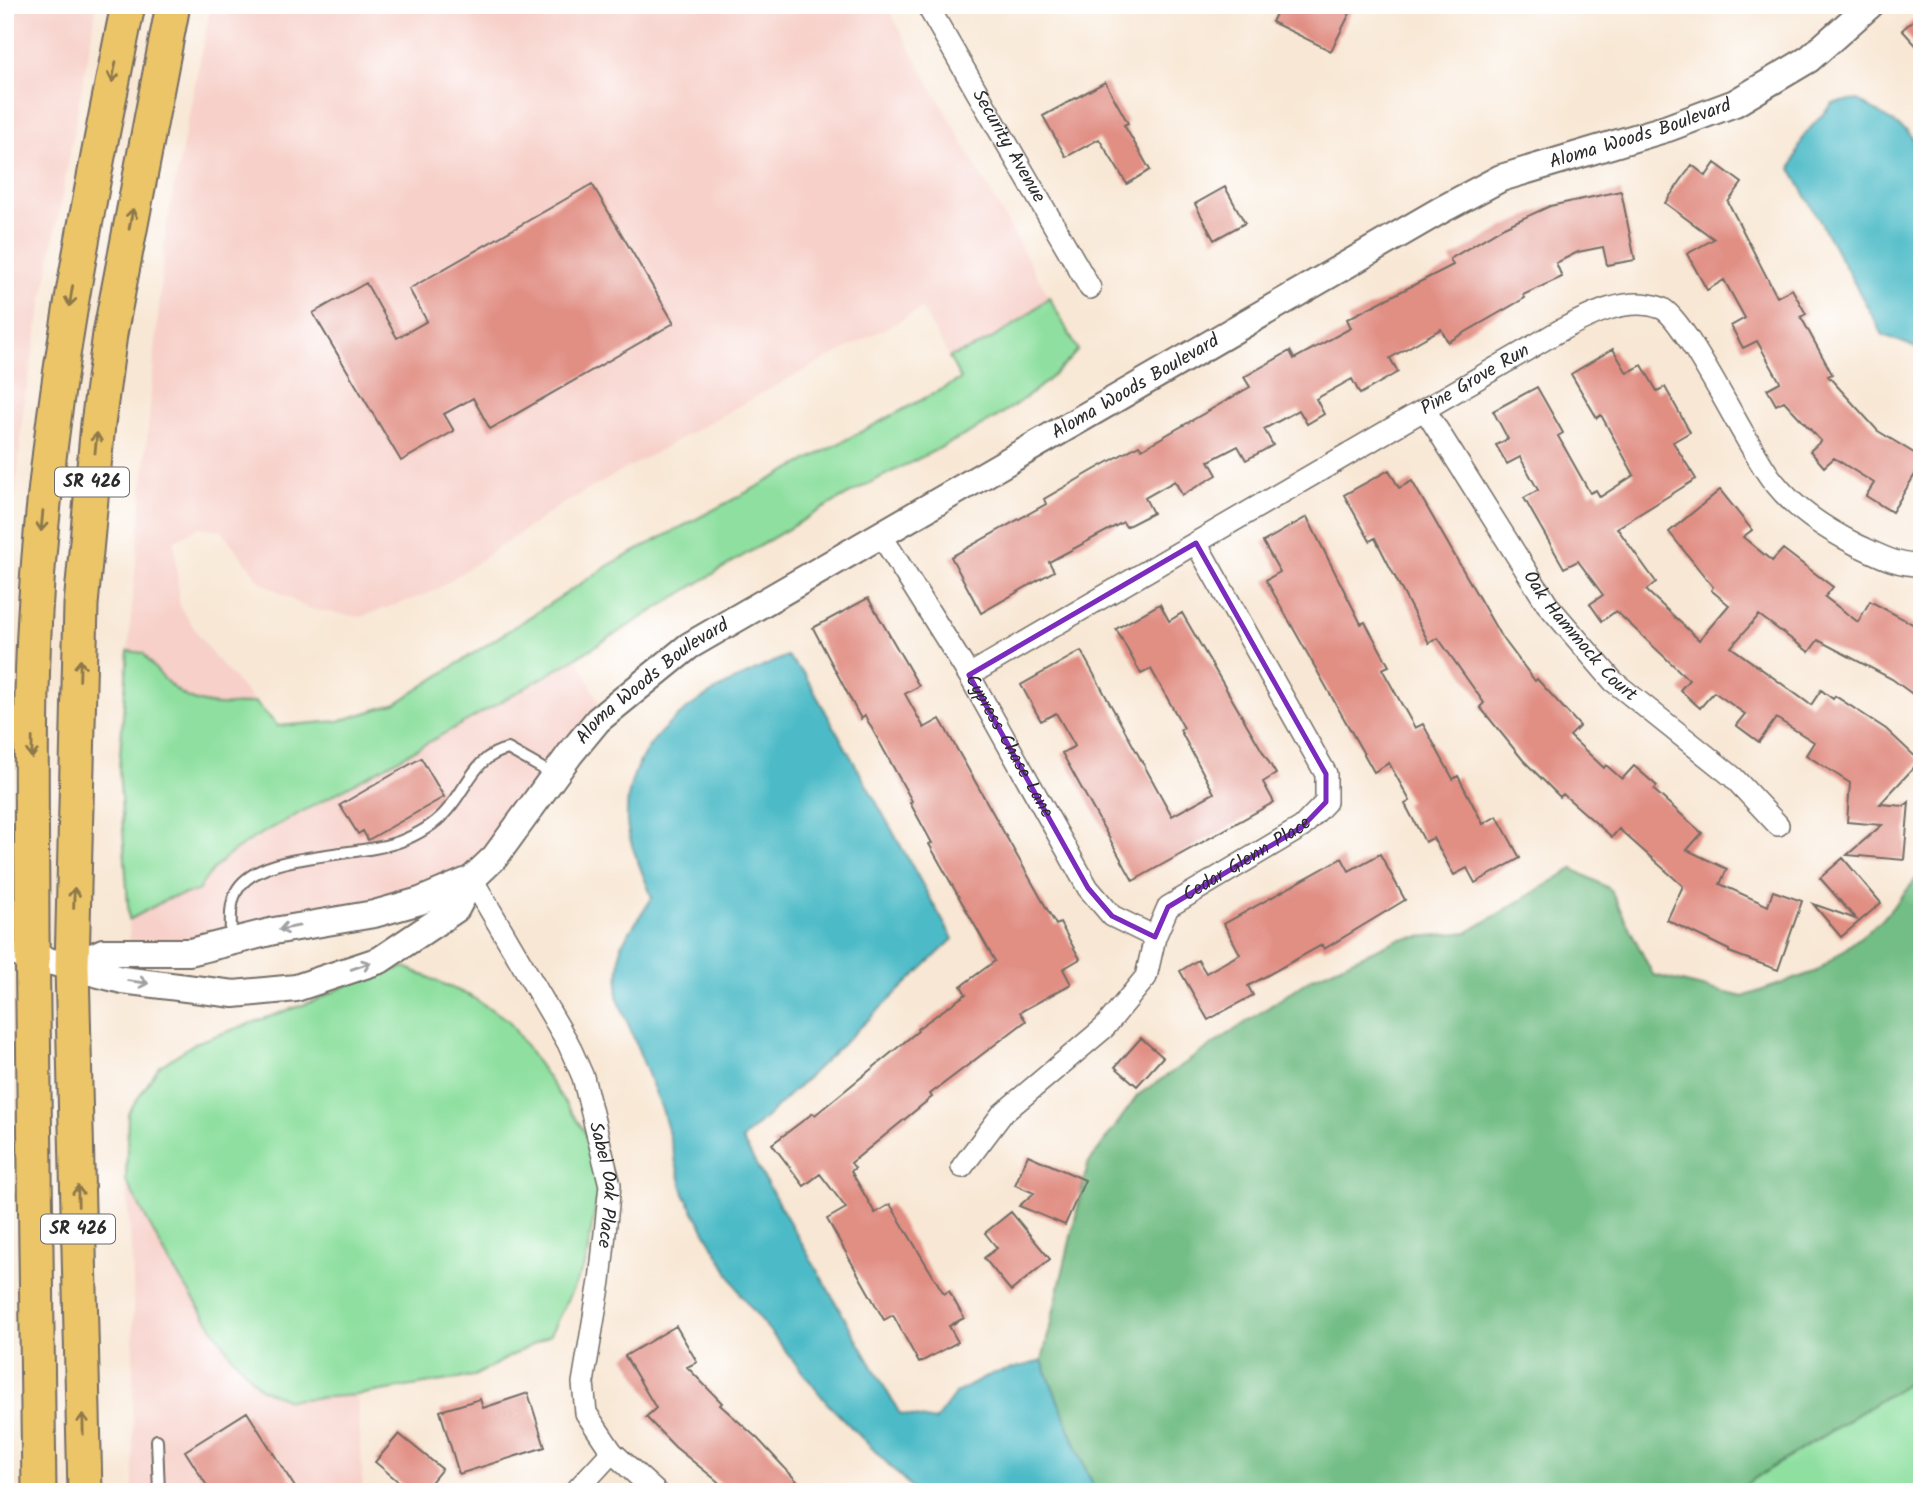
<svg xmlns="http://www.w3.org/2000/svg" width="1927" height="1497" font-family="Kalam,sans-serif">
  <style>
    .built { fill: #f7d0c9 }
    .green { fill: #8fe0a0; stroke: #5d8666; stroke-width: 2 }
    .forest { fill: #73be86; stroke: #4f7458; stroke-width: 2 }
    .water { fill: #4ebbc7; stroke: #3c7379; stroke-width: 2 }
    .building { fill: #e18e83 }
    .lines { fill: none; stroke-linecap: round; stroke-linejoin: round }
    .service-casing { stroke: #736d66; stroke-width: 14 }
    .minor-casing { stroke: #736d66; stroke-width: 24 }
    .tertiary-casing { stroke: #736d66; stroke-width: 30 }
    .primary-casing { stroke: #736d66; stroke-width: 37 }
    .service { stroke: #fff; stroke-width: 10 }
    .minor { stroke: #fff; stroke-width: 21 }
    .tertiary { stroke: #fff; stroke-width: 26 }
    .primary { stroke: #edc569; stroke-width: 33 }
    .oneway { stroke: #8c784a }
    .oneway2 { stroke: #a0a0a0 }
    .marked { fill: none; stroke: #7b2cbf; stroke-width: 5; stroke-linejoin: round }
    .labels { text-anchor: middle; dominant-baseline: central; stroke-width: 7; stroke-linejoin: round; paint-order: stroke }
    .shield { fill: #fff; stroke: #6b6b6b; stroke-width: 2 }
    .shield-label { font-size: 18px; font-weight: bold; fill: #2b2b2b }
    .street-label { font-size: 19px; fill: #2b2b2b; stroke: #fff }
  </style>
  <rect width="100%" height="100%" fill="#fff"/>
  <filter id="ink" filterUnits="userSpaceOnUse"><feTurbulence type="fractalNoise" baseFrequency=".0143" numOctaves="2"/><feDisplacementMap in="SourceGraphic" scale="14" xChannelSelector="R" yChannelSelector="G"/><feConvolveMatrix kernelMatrix="1 2 1 2 8 2 1 2 1" color-interpolation-filters="sRGB"/></filter>
  <filter id="wash" filterUnits="userSpaceOnUse"><feTurbulence type="fractalNoise" baseFrequency=".00686" numOctaves="4" result="noise"/><feDisplacementMap in="SourceGraphic" scale="28" xChannelSelector="R" yChannelSelector="G"/><feGaussianBlur stdDeviation="1.57" result="paint"/><feColorMatrix in="noise" values="0 0 0 0 0 0 0 0 0 0 0 0 0 0 0 0 0 1.4 0 .05"/><feComposite in="paint" operator="in"/></filter>
  <g filter="url(#wash)">
    <rect width="100%" height="100%" fill="#f8e7d4"/>
    <path class="built" d="M5 5H97L24 403 5 609Z
      M211 5H886L1049 297 1028 315 978 348 949 357 922 309 775 386 561 505 435 591 360 617 308 609 261 582 221 530 199 527 174 541 180 607 211 653 255 702 216 707 182 697 161 678 143 653 128 651 166 228Z
      M577 657 599 702 487 848 464 869 416 889 371 902 271 919 188 940 130 941 129 920 170 898 198 891 207 875 228 855 419 749 461 721Z
      M126 1182 152 1230 288 1400 357 1395 363 1492H133V1274Z"/>
    <path class="green" d="M1049 297 1078 350C1017 421 927 451 847 495 744 552 646 617 544 677 448 733 351 785 254 838 230 853 211 867 198 891L169 898 129 920 119 768 128 651 143 653C176 698 198 713 255 702L278 726 339 721 397 703 611 564 961 379 949 357C988 345 1018 324 1049 297Z
      M405 967 470 996 508 1020 585 1132 598 1192 586 1262 550 1335 474 1376 357 1395 288 1400 261 1389 231 1355 171 1265 126 1181 128 1113 159 1067 195 1043 314 1001 358 980Z
      M1922 1374V1492H1733Z"/>
    <path class="forest" d="M1573 869 1610 889 1653 975 1743 997 1817 971 1882 920 1922 872V1374L1733 1492H1095L1042 1361 1088 1164 1138 1095 1312 978 1399 939 1468 932Z"/>
    <path class="water" d="M1858 100 1907 131 1922 152V350L1883 335 1791 169 1804 135 1833 103Z
      M787 656 805 675 953 939 742 1140 900 1414 935 1421 956 1393 992 1374 1042 1361 1095 1492H916L827 1403 741 1295 684 1194 663 1112 617 996 621 945 652 898C645 877 628 843 627 822 622 729 716 687 787 656Z"/>
    <g id="blocks">
      <path class="building" d="M1280 5H1354L1331 51 1272 22Z
        M1922 13V52L1902 30Z
        M1105 82 1128 123 1124 125 1150 170 1127 184 1099 139 1066 157 1043 116Z
        M1715 163 1742 183 1728 202 1777 297 1792 289 1806 314 1801 317 1832 374 1828 376 1878 431 1922 458V463L1892 512 1866 496 1874 483 1834 458 1824 467 1810 451 1821 441 1784 401 1776 405 1767 389 1780 382 1757 341 1743 348 1731 326 1745 318 1724 280 1707 290 1687 254 1714 239 1665 203 1692 165 1706 176Z
        M592 184 674 323 490 429 473 398 444 414 454 431 401 461 313 313 366 283 397 338 427 321 409 289Z
        M1225 187 1245 223 1214 240 1195 204Z
        M1621 191 1635 260 1607 265 1603 247 1578 252 1556 263 1562 277 1523 295 1525 298 1448 342 1441 329 1390 358 1398 372 1360 394 1352 379 1316 399 1324 414 1307 424 1299 410 1264 429 1273 445 1246 460 1238 446 1209 461 1217 475 1182 495 1175 481 1145 498 1153 513 1126 527 1123 522 1049 562 1054 571 981 613 951 557 1046 504 1044 499 1094 470 1139 445 1142 449 1250 387 1244 377 1290 351 1294 359 1351 328 1347 319 1453 265 1450 259 1504 227 1550 206Z
        M1613 349 1627 373 1642 365 1657 391 1665 387 1690 432 1673 442 1696 479 1617 528 1656 582 1646 590 1699 640 1729 605 1711 590 1713 587 1669 532 1720 490 1752 530 1743 537 1772 561 1783 549 1833 587 1825 597 1858 622 1870 601 1922 629V701L1892 679 1818 640 1809 652 1759 615 1731 647 1811 705 1821 690 1833 699 1835 696 1886 729 1920 761 1880 804 1904 806 1909 802 1904 860 1847 855 1882 825 1847 822 1850 783 1806 755 1814 742 1776 718 1759 742 1736 725 1745 714 1714 692 1700 708 1680 690 1689 680 1616 611 1602 621 1590 604 1603 595 1578 561 1564 568 1533 514 1524 498 1538 490 1520 457 1507 464 1496 445 1508 439 1493 411 1537 387 1563 433 1558 436 1590 493 1596 490 1600 497 1634 475 1601 415 1597 418 1571 374Z
        M1389 470 1399 488 1412 481 1499 633 1535 681 1537 679 1580 726 1570 736 1604 768 1606 765 1622 779 1634 766 1657 786 1654 790 1702 833 1687 850 1727 869 1720 884 1768 906 1773 891 1802 901 1778 970 1729 952V950L1667 920 1683 886 1619 829 1612 837 1563 794 1560 797 1523 760 1480 707 1484 703 1438 638 1429 643 1375 538 1370 541 1344 495Z
        M1307 517 1361 624 1365 622 1389 666 1382 669 1415 728 1423 724 1453 779 1458 776 1483 824 1497 816 1520 858 1475 883 1467 868 1454 875 1433 838 1425 842 1405 804 1410 801 1389 763 1374 772 1266 580 1280 572 1263 542Z
        M868 598 919 686 905 694 924 728 940 719 1056 925 1060 923 1080 959 1063 969 1071 984 1020 1012 1026 1021 930 1094 932 1097 851 1163 855 1168 851 1171 875 1213 890 1204 944 1294 949 1291 964 1318 949 1326 958 1342 919 1363 893 1315 884 1320 827 1219 846 1208 820 1174 804 1186 772 1144 813 1113 815 1115 918 1031 917 1029 966 994 961 986 995 961 929 844 932 843 910 803 912 801 865 716 861 719 813 628Z
        M1160 604 1169 621 1182 613 1261 749 1276 774 1263 782 1274 802 1133 881 1062 753 1075 746 1056 713 1041 721 1021 685 1081 651 1172 816 1214 793 1180 730 1184 728 1151 669 1141 674 1116 629Z
        M421 758 444 797 368 840 363 831 358 834 340 805Z
        M1380 854 1405 900 1324 949 1322 945 1248 986 1253 995 1208 1020 1180 971 1198 960 1206 973 1240 954 1224 924 1342 858 1349 871Z
        M1843 858 1881 903 1841 937 1813 904 1856 919 1820 878Z
        M1141 1038 1163 1057 1137 1086 1115 1067Z
        M1028 1155 1085 1180 1065 1225 1019 1206 1034 1193 1015 1185Z
        M1011 1212 1050 1259 1011 1291 984 1258 997 1248 985 1233Z
        M676 1326 697 1362 687 1367 722 1403 720 1405 758 1439 807 1492H731L675 1447 646 1417 656 1408 625 1356Z
        M528 1393 545 1447 459 1474 440 1411 480 1399 483 1408Z
        M247 1412 298 1492H211L185 1451Z
        M399 1434 442 1469 423 1492H411L375 1462Z"/>
    </g>
  </g>
  <g filter="url(#ink)">
    <use href="#blocks" fill-opacity="0" stroke="#736d66" stroke-width="2"/>
    <g class="lines">
      <g class="service-casing">
        <path id="service" d="M231 940C231 924 229 906 236 892 257 849 364 859 406 839 422 832 439 821 449 808 468 786 476 755 508 749L554 775
          M157 1440 159 1492"/>
      </g>
      <g class="minor-casing">
        <g id="minor">
          <path id="s1" d="M927 5 1090 288"/>
          <path id="s2" d="M1425 410 1547 604 1613 681 1733 777 1778 825"/>
          <path id="s3" d="M881 535 969 675 1088 888 1112 916 1155 937"/>
          <path id="s4" d="M969 675 1559 331C1588 316 1627 295 1661 308 1686 318 1748 450 1773 481 1796 510 1824 528 1857 545 1879 555 1897 566 1922 565"/>
          <path id="s5" d="M472 879 568 1043 583 1077 610 1185 600 1281 583 1383 586 1413 612 1452 656 1492"/>
          <path d="M5 955 33 957"/>
          <path id="s6" d="M962 1167 1002 1114 1104 1028 1146 977 1155 937 1168 907 1302 827 1326 802V774L1196 543"/>
          <path d="M575 1492 612 1452"/>
        </g>
      </g>
      <g class="tertiary-casing">
        <g id="tertiary">
          <path id="s7" d="M33 957 122 980 234 994 296 988 380 960 456 909 472 879 495 857 570 754 598 720 689 646 1441 210 1501 178 1668 128 1735 103 1809 59 1870 5"/>
          <path d="M72 966 103 952H190L274 931 374 914 420 901 472 879"/>
        </g>
      </g>
      <g class="primary-casing">
        <path id="primary" d="M39 1492C37 1304 33 1116 32 929 32 824 29 718 35 613 47 407 87 207 128 5
          M85 1492 72 966 81 605 98 424 110 334 173 5"/>
      </g>
      <use href="#service" class="service"/>
      <use href="#minor" class="minor"/>
      <use href="#tertiary" class="tertiary"/>
      <use href="#primary" class="primary"/>
    </g>
    <defs><path id="oneway-shaft" d="M-6 0H5M1.5-3L5.5 0L1.5 3" fill="none" stroke-width="1.6" stroke-linecap="round" stroke-linejoin="round" transform="scale(1.75)"/></defs>
    <g class="oneway">
      <use href="#oneway-shaft" transform="translate(114 72) rotate(101)"/>
      <use href="#oneway-shaft" transform="translate(131 219) rotate(-79)"/>
      <use href="#oneway-shaft" transform="translate(71 296) rotate(99)"/>
      <use href="#oneway-shaft" transform="translate(96 443) rotate(-84)"/>
      <use href="#oneway-shaft" transform="translate(42 521) rotate(95)"/>
      <use href="#oneway-shaft" transform="translate(80 670) rotate(-88)"/>
      <use href="#oneway-shaft" transform="translate(32 748) rotate(91)"/>
      <use href="#oneway-shaft" transform="translate(74 898) rotate(-88)"/>
      <use href="#oneway-shaft" transform="translate(78 1196) rotate(-91)"/>
      <use href="#oneway-shaft" transform="translate(83 1424) rotate(-91)"/>
    </g>
    <g class="oneway2">
      <use href="#oneway-shaft" transform="translate(289 928) rotate(169)"/>
      <use href="#oneway-shaft" transform="translate(361 966) rotate(-19)"/>
      <use href="#oneway-shaft" transform="translate(138 982) rotate(7)"/>
    </g>
  </g>
  <path class="marked" d="M1196 543 1326 774V802L1302 827 1168 907 1155 937 1112 916 1088 888 969 675Z"/>
  <g class="labels">
    <g class="shield">
      <rect x="55" y="467.5" width="74" height="29" rx="5"/>
      <rect x="41" y="1214.5" width="74" height="29" rx="5"/>
    </g>
    <g class="shield-label">
      <text x="92" y="482">SR 426</text>
      <text x="78" y="1229">SR 426</text>
    </g>
    <g class="street-label">
      <text stroke="none"><textPath href="#s7" startOffset="1885">Aloma Woods Boulevard</textPath></text>
      <text stroke="none"><textPath href="#s1" startOffset="163">Security Avenue</textPath></text>
      <text stroke="none"><textPath href="#s4" startOffset="586">Pine Grove Run</textPath></text>
      <text stroke="none"><textPath href="#s7" startOffset="1318">Aloma Woods Boulevard</textPath></text>
      <text stroke="none"><textPath href="#s2" startOffset="275">Oak Hammock Court</textPath></text>
      <text stroke="none"><textPath href="#s7" startOffset="751">Aloma Woods Boulevard</textPath></text>
      <text stroke="none"><textPath href="#s3" startOffset="247">Cypress Chase Lane</textPath></text>
      <text stroke="none"><textPath href="#s6" startOffset="432">Cedar Glenn Place</textPath></text>
      <text stroke="none"><textPath href="#s5" startOffset="338">Sabel Oak Place</textPath></text>
    </g>
  </g>
  <rect width="1927" height="1497" fill="none" stroke="#fff" stroke-width="28"/>
</svg>
